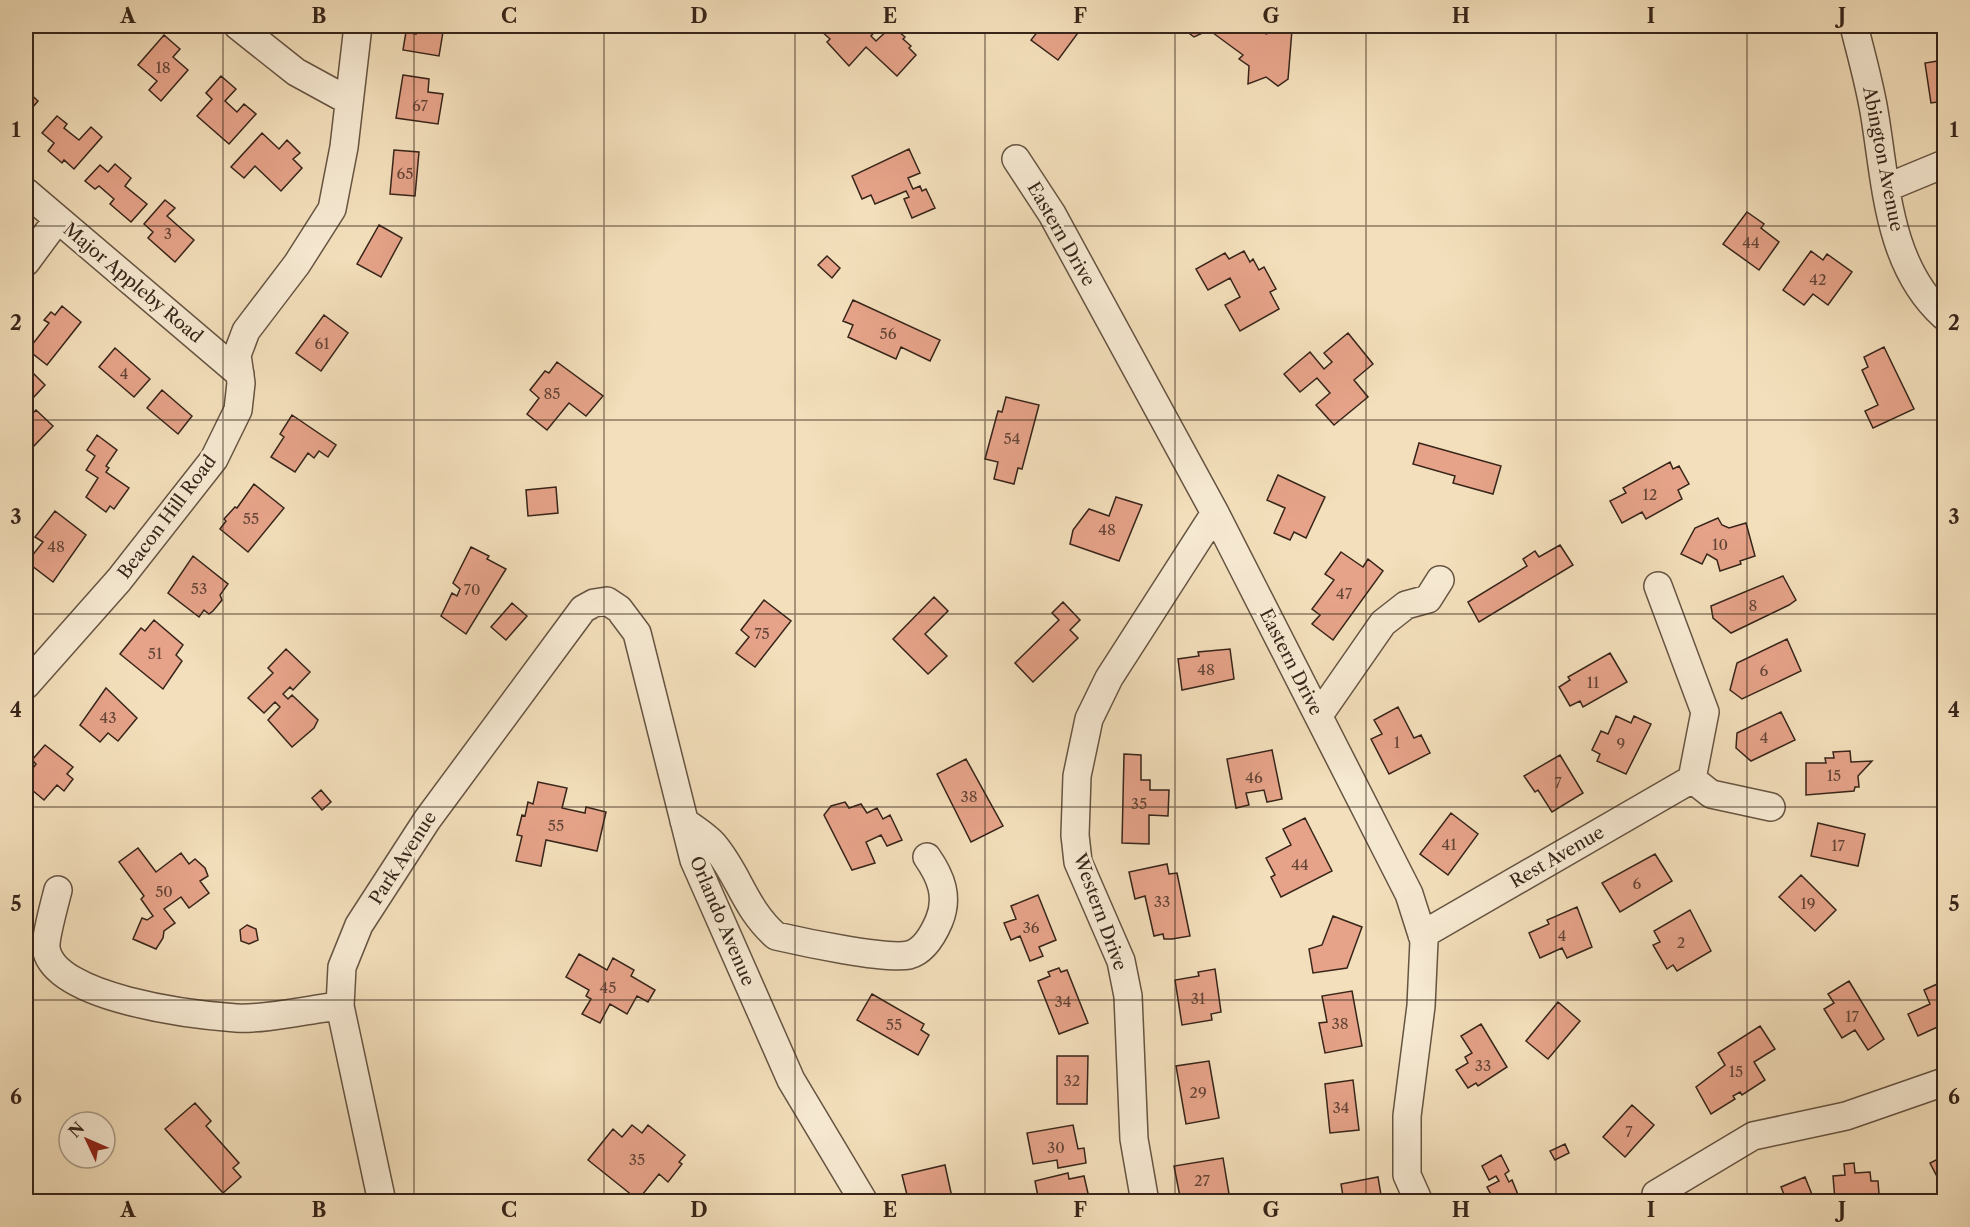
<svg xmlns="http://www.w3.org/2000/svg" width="1970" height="1227" font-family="'Libre Caslon Text',serif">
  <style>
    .building { fill: #e6a389; stroke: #37251a; stroke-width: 1.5 }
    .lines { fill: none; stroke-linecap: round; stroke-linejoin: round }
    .minor-casing { stroke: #665442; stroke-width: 30 }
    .minor { stroke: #f7ead3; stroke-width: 27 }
    .grid { fill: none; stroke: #37251a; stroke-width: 1.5; stroke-opacity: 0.55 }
    .labels { text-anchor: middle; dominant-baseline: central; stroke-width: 6; stroke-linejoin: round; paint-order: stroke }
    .number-label { font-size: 15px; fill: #634436 }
    .street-label { font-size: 18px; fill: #37251a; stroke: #f7ead3 }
    .neatline { fill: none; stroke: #37251a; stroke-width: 2 }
    .grid-label { font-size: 20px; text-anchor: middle; font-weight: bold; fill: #37251a }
  </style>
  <rect width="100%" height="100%" fill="#f3dfbb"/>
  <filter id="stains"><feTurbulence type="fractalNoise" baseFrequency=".00333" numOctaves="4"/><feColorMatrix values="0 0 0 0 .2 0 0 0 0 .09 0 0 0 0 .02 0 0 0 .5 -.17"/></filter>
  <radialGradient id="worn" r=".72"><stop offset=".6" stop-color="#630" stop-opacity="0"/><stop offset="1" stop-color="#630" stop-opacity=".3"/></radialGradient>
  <path class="building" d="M417 26H444L439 56 403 50 406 32 416 34Z
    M824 26H873L877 29 871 36 876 41 892 26 905 37 903 39 911 46 909 48 916 55 897 76 866 47 849 66 827 42 830 39 820 30Z
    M1042 26H1083L1058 60 1031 40Z
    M1192 26H1254L1266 34 1286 26 1292 30 1288 79 1278 86 1266 77 1248 84 1249 66 1239 59 1243 55 1209 30 1194 37 1190 34Z
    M164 35 180 49 173 57 188 70 161 101 149 90 157 81 138 65Z
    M1944 60V101L1931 103 1925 63Z
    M403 75 429 79 428 92 443 94 438 124 396 118Z
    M221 76 236 89 225 101 237 112 244 104 256 114 229 144 197 116 212 99 206 93Z
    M26 90 38 101 26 115Z
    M57 116 67 124 64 128 79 140 91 127 102 137 74 169 64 160 62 163 48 151 54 143 42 133Z
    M262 133 279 149 287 140 300 153 293 159 302 168 281 191 255 166 244 178 231 167Z
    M909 149 920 173 908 178 913 189 920 186 922 191 926 189 935 208 912 218 904 199 909 197 906 191 875 204 871 195 862 199 852 176Z
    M394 150 419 152 415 196 390 194Z
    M115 164 131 178 125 186 147 204 131 222 110 204 114 199 99 186 95 189 85 181 100 165 108 172Z
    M165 200 175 208 167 216 194 240 175 262 148 238 153 232 144 224Z
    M1747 212 1764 224 1761 228 1779 242 1759 270 1723 244Z
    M379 225 402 238 381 277 357 264Z
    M1244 251 1250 262 1253 259 1259 270 1264 267 1276 289 1270 292 1279 309 1240 331 1225 305 1240 297 1230 278 1208 290 1196 269 1225 253 1229 259Z
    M1811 251 1823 260 1827 254 1852 272 1828 305 1813 294 1804 305 1783 290Z
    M827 256 840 268 832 278 818 265Z
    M853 300 940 340 930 361 901 347 896 359 848 337 853 325 843 321Z
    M62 306 81 322 47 365 28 350 49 323 44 320 51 312 55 315Z
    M324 315 348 333 321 371 296 353Z
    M1348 333 1373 364 1354 380 1368 397 1334 425 1316 405 1330 393 1317 378 1300 392 1284 374 1310 352 1324 369 1332 362 1324 353Z
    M1884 347 1914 409 1873 428 1865 411 1878 405 1862 370 1868 367 1864 357Z
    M115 348 150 379 134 397 99 367Z
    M557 362 603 396 586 416 569 403 547 430 527 414 539 398 530 390 545 371 549 373Z
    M26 366 45 385 33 398 30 396 26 400Z
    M162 390 192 416 178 434 147 408Z
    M1006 397 1039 405 1022 469 1018 468 1014 484 994 479 998 462 985 459 998 411 1002 412Z
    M26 405 33 413 36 410 53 426 31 449 26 443Z
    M292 415 336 445 328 457 319 451 314 458 308 453 295 472 271 457 284 437 280 434Z
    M97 435 117 450 106 466 109 468 106 472 129 488 114 509 110 506 106 512 86 497 98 478 86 470 95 456 87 450Z
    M1419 443 1501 466 1493 494 1453 483 1455 476 1413 464Z
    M1670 462 1673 469 1679 466 1689 484 1678 490 1682 499 1646 519 1642 512 1622 523 1610 501 1626 493 1623 488Z
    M1278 475 1325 497 1306 538 1294 532 1290 540 1274 533 1285 508 1267 500Z
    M254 484 284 508 248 552 220 529 226 521 224 519 235 507 237 508Z
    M556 487 558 513 528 516 526 490Z
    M1116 497 1142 505 1119 561 1070 544 1073 530 1089 509 1109 516Z
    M55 511 86 535 53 582 27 562 43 542 35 537Z
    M1718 518 1722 525 1729 528 1746 523 1755 556 1740 561 1741 564 1720 571 1717 560 1707 554 1702 564 1681 554 1695 528Z
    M1560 545 1573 565 1479 622 1468 602 1527 566 1523 559 1535 551 1539 557Z
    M471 547 489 556 487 559 506 569 466 634 441 616 452 593 457 596 460 589 453 583Z
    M1341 552 1363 567 1368 559 1383 571 1333 640 1312 624 1320 615 1312 609 1334 580 1325 574Z
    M193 556 228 584 220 595 222 600 213 611 209 614 204 610 199 617 168 593Z
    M1783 576 1796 600 1789 605 1731 633 1713 618 1711 606Z
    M934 597 948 611 925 634 947 656 928 674 893 639Z
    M764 600 791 621 755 667 736 653 749 637 741 630Z
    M1063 602 1080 620 1070 630 1078 638 1033 682 1015 663 1059 620 1052 613Z
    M512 603 527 616 506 640 491 627Z
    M154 620 183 645 176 655 182 661 163 689 120 654 141 628 145 631Z
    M1787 639 1801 671 1742 699 1730 690 1737 663Z
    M286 649 310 672 293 690 290 687 283 694 288 699 292 695 318 720 314 728 292 747 268 720 280 707 275 702 264 713 248 698 273 673 268 668Z
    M1230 649 1234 679 1182 690 1178 659 1199 656 1198 652Z
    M1610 653 1627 682 1583 707 1580 701 1570 706 1559 687 1570 680 1568 677Z
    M106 688 137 718 118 741 108 733 100 742 80 725Z
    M1398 707 1414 738 1421 735 1430 753 1389 774 1371 739 1382 734 1374 720Z
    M1781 712 1795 740 1751 761 1736 748 1737 733Z
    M1616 716 1631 723 1634 716 1651 724 1626 774 1597 761 1600 754 1592 750 1601 731 1608 734Z
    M45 745 73 767 67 774 73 779 64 791 57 785 44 800 26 785V777L36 764 32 760Z
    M1272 750 1282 799 1267 802 1264 790 1246 793 1249 805 1236 808 1227 759Z
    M1850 751 1851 762 1872 761 1858 776 1859 787H1855L1854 791 1806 795V763H1826L1825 758H1834L1833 752Z
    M1124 754 1141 755V780H1150V790H1169L1168 816 1149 815V844L1122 843Z
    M1560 755 1583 793 1552 812 1538 790 1535 792 1524 776Z
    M966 759 1003 826 971 842 937 774Z
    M538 782 567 788 562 808 585 813 586 807 606 812 597 851 546 840 541 866 516 861 522 836 517 835 522 815 525 816 528 802 533 804Z
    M321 790 331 802 322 810 312 798Z
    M845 802 849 808 861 804 867 813 877 808 883 819 890 815 902 840 887 846 881 835 866 842 875 863 852 870 824 815 831 806Z
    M1451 813 1478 834 1448 875 1420 854Z
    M1305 818 1332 871 1281 897 1271 877 1275 875 1266 858 1291 845 1283 829Z
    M1818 823 1865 834 1858 866 1811 856Z
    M138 848 156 872 181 853 189 864 195 859 205 868 208 876 200 881 209 893 189 908 181 897 164 909 175 923 164 931 163 938 156 949 133 939 142 918 147 920 153 916 141 899 144 896 119 862Z
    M1655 854 1672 881 1620 912 1602 883Z
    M1167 864 1169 874 1177 873 1190 936 1172 939H1164L1163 934 1154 936 1145 896 1135 899 1129 872Z
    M1801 875 1836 910 1815 931 1779 897Z
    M1038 895 1056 940 1039 947 1043 956 1030 961 1020 936 1011 940 1004 923 1016 919 1011 906Z
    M1577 907 1592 947 1567 958 1562 948 1540 958 1529 933 1549 924 1547 920Z
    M1690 910 1711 951 1677 971 1673 965 1667 969 1653 945 1660 942 1654 931Z
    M1333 916 1362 927 1347 968 1313 973 1309 949 1322 945Z
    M247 925 256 929 258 940 249 944 241 941 240 930Z
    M579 954 607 970 613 958 634 970 631 976 655 990 648 1002 637 996 627 1014 610 1004 600 1023 582 1014 591 999 586 996 589 990 566 977Z
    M1059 968 1061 972 1067 970 1088 1023 1059 1034 1038 981 1050 976 1048 972Z
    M1215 969 1221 1012 1211 1014 1212 1020 1182 1025 1175 980 1199 976 1198 972Z
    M1849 981 1884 1039 1868 1050 1855 1030 1842 1038 1824 1009 1834 1003 1828 994Z
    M1944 981V1024L1918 1036 1908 1014 1930 1004 1924 990Z
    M1352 991 1362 1046 1325 1053 1319 1023 1327 1022 1322 996Z
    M872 994 924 1024 921 1030 929 1035 918 1055 857 1020Z
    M1558 1002 1580 1021 1548 1059 1526 1041Z
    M1481 1024 1507 1067 1478 1086 1476 1083 1468 1088 1456 1070 1468 1063 1465 1057 1472 1053 1461 1036Z
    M1760 1026 1775 1049 1754 1062 1765 1080 1742 1095 1740 1092 1733 1096 1735 1099 1711 1114 1696 1087 1725 1065 1718 1053Z
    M1057 1056H1088L1087 1104H1057Z
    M1209 1061 1219 1118 1186 1124 1176 1066Z
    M1353 1080 1359 1130 1330 1133 1325 1084Z
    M195 1103 211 1121 206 1126 239 1163 233 1168 241 1177 223 1193 165 1129Z
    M1632 1105 1654 1125 1625 1157 1603 1137Z
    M632 1125 642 1133 648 1125 685 1155 679 1162 682 1164 668 1182 659 1174 638 1200 588 1160 613 1129 622 1137Z
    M1073 1125 1078 1149 1084 1148 1086 1163 1058 1168 1057 1160 1033 1164 1027 1133Z
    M1565 1144 1569 1153 1555 1160 1550 1151Z
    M1501 1155 1509 1171 1505 1174 1509 1182 1512 1180 1521 1202H1495L1487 1187 1499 1181 1496 1176 1489 1180 1482 1166Z
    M1944 1156V1185L1942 1186 1930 1163Z
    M1223 1158 1229 1194 1181 1202 1174 1166Z
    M1854 1163 1855 1173 1870 1172 1871 1181H1878L1879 1194 1856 1198V1202L1835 1200 1833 1176 1845 1175 1844 1164Z
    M945 1165 953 1202H925L924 1196 908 1199 902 1175Z
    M1068 1173 1069 1179 1084 1176 1090 1202H1039L1035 1181Z
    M1378 1177 1382 1201 1349 1202 1348 1195 1343 1196 1341 1184Z
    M1805 1177 1815 1202H1787L1781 1187Z"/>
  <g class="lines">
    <g class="minor-casing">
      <path id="minor" d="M238 26 296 72 349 101
        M1854 26C1861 54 1869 82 1874 111 1886 181 1887 265 1944 316
        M1016 159 1052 214 1215 513 1409 894 1424 941 1421 1006 1407 1116V1175L1419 1202
        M1886 188 1944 164
        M26 192 240 374
        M26 262 57 220
        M1658 586 1705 712 1692 779
        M26 685 119 580 214 459 238 410 241 383 237 355 246 331 297 264 332 209 344 147 358 26
        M1319 715 1383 623 1406 605 1428 599 1440 580
        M1692 779 1711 794 1771 807
        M684 821C694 829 706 836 713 844 739 874 744 908 776 936 802 942 886 960 909 955 924 951 933 935 939 921 949 897 941 877 927 857
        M58 890C55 902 45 938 46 948 53 999 195 1015 236 1018 263 1020 311 1009 340 1006
        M1422 935 1692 779
        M1656 1194 1753 1136 1846 1116 1944 1082
        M382 1202 340 1006 342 967 359 925 427 820 583 609 594 603 607 601 619 609 637 633 694 860 791 1080 864 1202
        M1145 1202 1134 1139 1128 996 1121 961 1078 862 1075 835 1077 776 1089 719 1109 678 1215 513"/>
    </g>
    <use href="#minor" class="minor"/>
  </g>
  <path class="grid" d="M223 26V1202M414 26V1202M604 26V1202M795 26V1202M985 26V1202M1175 26V1202M1366 26V1202M1556 26V1202M1747 26V1202M26 226H1944M26 420H1944M26 614H1944M26 807H1944M26 1000H1944"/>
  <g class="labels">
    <g class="number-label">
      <text x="163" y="67">18</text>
      <text x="420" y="105">67</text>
      <text x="405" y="173">65</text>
      <text x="168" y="233">3</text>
      <text x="1751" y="242">44</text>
      <text x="1818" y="279">42</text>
      <text x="888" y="333">56</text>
      <text x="322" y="343">61</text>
      <text x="124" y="373">4</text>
      <text x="552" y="393">85</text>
      <text x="1012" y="438">54</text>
      <text x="1650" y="494">12</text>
      <text x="251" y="518">55</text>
      <text x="1107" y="529">48</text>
      <text x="1720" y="544">10</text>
      <text x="56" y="546">48</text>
      <text x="199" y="588">53</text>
      <text x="472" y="589">70</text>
      <text x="1344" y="593">47</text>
      <text x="1753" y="605">8</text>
      <text x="762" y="633">75</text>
      <text x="155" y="653">51</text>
      <text x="1206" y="669">48</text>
      <text x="1764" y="670">6</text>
      <text x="1593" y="682">11</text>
      <text x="108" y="717">43</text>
      <text x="1764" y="737">4</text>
      <text x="1397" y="742">1</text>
      <text x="1621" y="743">9</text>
      <text x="1834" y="775">15</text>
      <text x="1254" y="777">46</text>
      <text x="1558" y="782">7</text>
      <text x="969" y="796">38</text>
      <text x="1139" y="803">35</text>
      <text x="556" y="825">55</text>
      <text x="1449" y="844">41</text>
      <text x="1838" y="845">17</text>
      <text x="1300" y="864">44</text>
      <text x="1637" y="883">6</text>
      <text x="164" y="891">50</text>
      <text x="1162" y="901">33</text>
      <text x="1808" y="903">19</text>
      <text x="1031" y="927">36</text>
      <text x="1562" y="935">4</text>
      <text x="1681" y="942">2</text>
      <text x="608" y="987">45</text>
      <text x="1198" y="998">31</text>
      <text x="1063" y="1001">34</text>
      <text x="1852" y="1016">17</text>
      <text x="1340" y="1023">38</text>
      <text x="894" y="1024">55</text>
      <text x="1483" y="1065">33</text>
      <text x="1736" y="1071">15</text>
      <text x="1072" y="1080">32</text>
      <text x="1198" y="1092">29</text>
      <text x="1341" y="1107">34</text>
      <text x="1629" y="1131">7</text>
      <text x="1056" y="1147">30</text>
      <text x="637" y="1159">35</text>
      <text x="1202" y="1180">27</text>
    </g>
    <g class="street-label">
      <text transform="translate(1883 159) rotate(79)">Abington Avenue</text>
      <text transform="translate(1061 234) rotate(60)">Eastern Drive</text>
      <text transform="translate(133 283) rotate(40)">Major Appleby Road</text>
      <text transform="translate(167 517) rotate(-53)">Beacon Hill Road</text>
      <text transform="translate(1291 662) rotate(63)">Eastern Drive</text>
      <text transform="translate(1557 857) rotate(-30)">Rest Avenue</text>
      <text transform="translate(403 858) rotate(-57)">Park Avenue</text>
      <text transform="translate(1100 912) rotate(70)">Western Drive</text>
      <text transform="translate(722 921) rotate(67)">Orlando Avenue</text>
    </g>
  </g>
  <rect width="1970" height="1227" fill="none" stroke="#f3dfbb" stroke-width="66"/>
  <g transform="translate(87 1140) rotate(314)"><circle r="28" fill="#f7ead3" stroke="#aa9b89" stroke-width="1.5"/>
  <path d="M0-4.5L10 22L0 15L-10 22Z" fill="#8f2418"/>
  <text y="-9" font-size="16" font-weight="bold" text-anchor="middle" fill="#37251a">N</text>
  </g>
  <rect x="33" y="33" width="1904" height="1161" class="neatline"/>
  <g class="grid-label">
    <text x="128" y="23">A</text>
    <text x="319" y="23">B</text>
    <text x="509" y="23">C</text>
    <text x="699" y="23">D</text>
    <text x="890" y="23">E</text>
    <text x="1080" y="23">F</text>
    <text x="1271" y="23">G</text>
    <text x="1461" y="23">H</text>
    <text x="1651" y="23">I</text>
    <text x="1842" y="23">J</text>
    <text x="16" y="137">1</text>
    <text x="1954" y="137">1</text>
    <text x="16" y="330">2</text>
    <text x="1954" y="330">2</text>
    <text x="16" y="524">3</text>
    <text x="1954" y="524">3</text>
    <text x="16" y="717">4</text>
    <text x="1954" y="717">4</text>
    <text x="16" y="911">5</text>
    <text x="1954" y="911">5</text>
    <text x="16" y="1104">6</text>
    <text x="1954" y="1104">6</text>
    <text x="128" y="1217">A</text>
    <text x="319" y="1217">B</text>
    <text x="509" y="1217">C</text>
    <text x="699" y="1217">D</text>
    <text x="890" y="1217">E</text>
    <text x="1080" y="1217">F</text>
    <text x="1271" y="1217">G</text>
    <text x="1461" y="1217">H</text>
    <text x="1651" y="1217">I</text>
    <text x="1842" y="1217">J</text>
  </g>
  <rect width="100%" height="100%" filter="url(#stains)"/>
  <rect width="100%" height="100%" fill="url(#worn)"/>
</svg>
